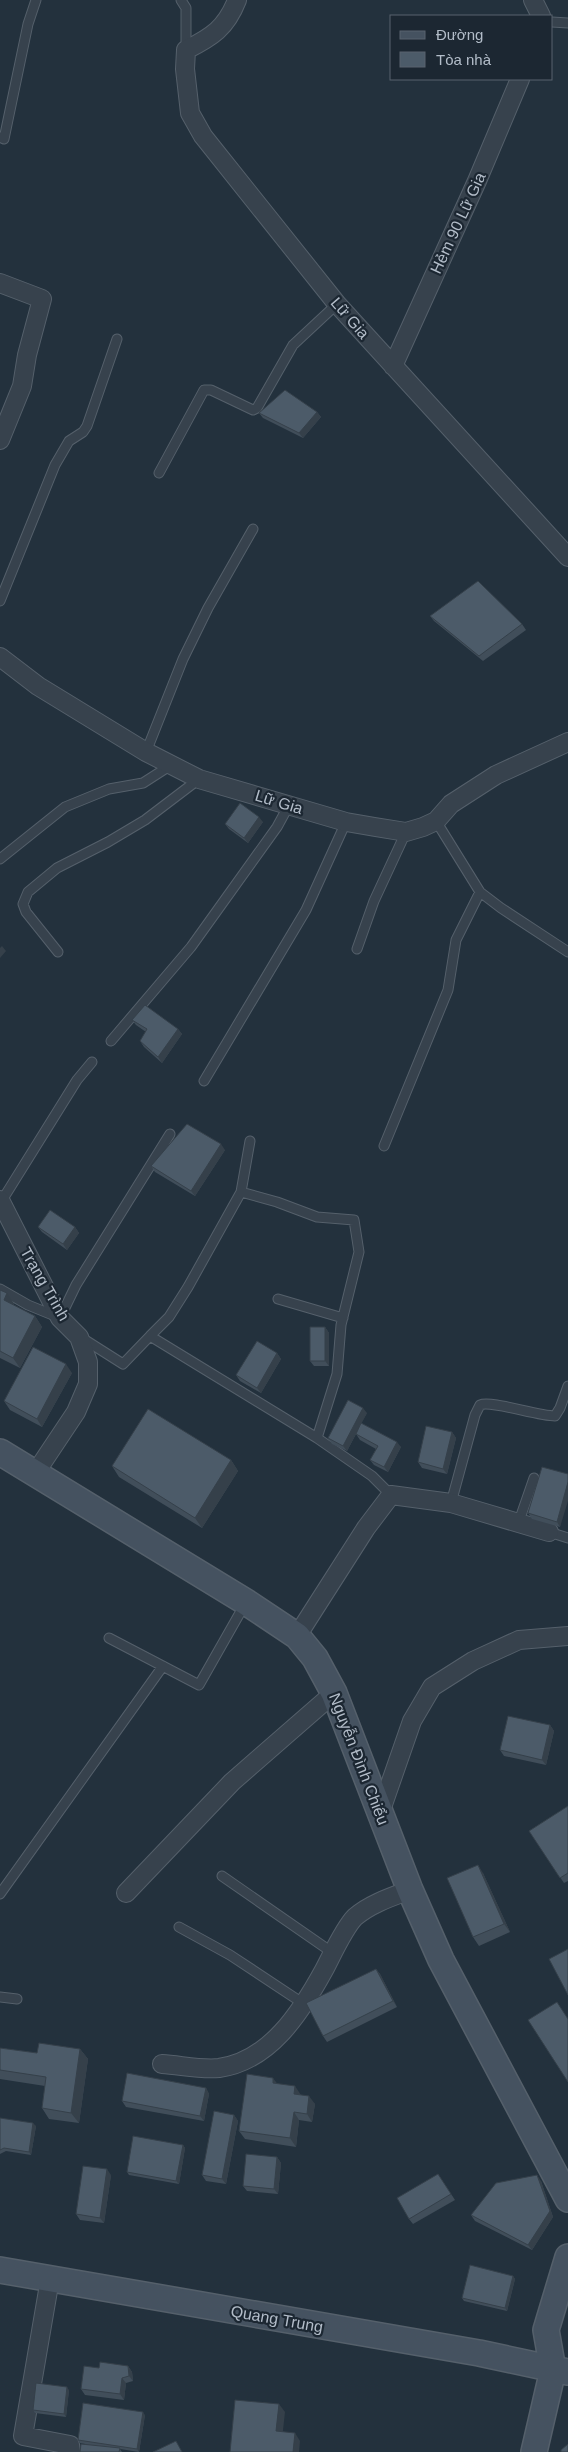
<svg xmlns="http://www.w3.org/2000/svg" width="568" height="2452" font-family="Helvetica,sans-serif">
  <style>
    .lines { fill: none; stroke-linecap: round; stroke-linejoin: round }
    .lane-casing { stroke: #55606b; stroke-width: 11 }
    .street-casing { stroke: #55606b; stroke-width: 20 }
    .secondary-casing { stroke: #55606b; stroke-width: 28 }
    .lane { stroke: #37424d; stroke-width: 9 }
    .street { stroke: #37424d; stroke-width: 18 }
    .secondary { stroke: #455260; stroke-width: 25 }
    .wall { fill: #414e5a }
    .shaded-wall { fill: #35404a }
    .building { fill: #4c5b69; stroke: #35404a }
    .labels { text-anchor: middle; dominant-baseline: central; stroke-width: 4.5; stroke-linejoin: round; paint-order: stroke }
    .street-label { font-size: 16px; fill: #b3bdc9; stroke: #1c2732 }
  </style>
  <rect width="100%" height="100%" fill="#23313d"/>
  <g class="lines">
    <g class="lane-casing">
      <path id="lane" d="M181 0 186 8V50
        M552 22 568 23
        M0 137 4 139 28 24 36 0
        M159 473 204 390H211L253 410 257 408 293 345 337 304
        M0 601 55 465 69 441 83 432 87 426 117 339
        M146 752 183 659 208 608 253 529
        M436 821 480 892 501 908 568 952
        M0 859 65 807 109 789 143 783 171 765
        M357 949 374 901 406 832
        M58 952 26 912 23 904 28 892 57 868 108 842 145 820 199 779
        M111 1041 191 947 277 827 289 805
        M204 1081 306 910 346 822
        M384 1146 448 990 456 940 480 892
        M241 1192 277 1202 317 1217 354 1220 359 1252 341 1325 337 1374 317 1438
        M1 1202 77 1080 92 1062
        M0 1289 28 1305 60 1318 76 1285 170 1134
        M278 1299 343 1318
        M150 1336 169 1317 188 1287 241 1192 250 1141
        M82 1338 123 1364 150 1336 317 1438 372 1476 391 1495
        M451 1503 475 1415 480 1405C491 1400 537 1416 555 1416L560 1408 568 1386
        M518 1524 534 1478
        M549 1532 568 1538
        M109 1638 199 1685 245 1604
        M222 1876 333 1953
        M0 1894 163 1666
        M179 1927 230 1955 304 2004
        M0 1997 17 1999"/>
    </g>
    <g class="street-casing">
      <path id="street" d="M237 0C226 28 212 37 186 50L185 69 190 113 203 136 337 304 568 557
        M533 0 541 16
        M0 283 42 299 27 355 22 386 0 440
        M393 366 477 181 520 79
        M0 657 38 686 146 752 199 779 346 822 375 827 406 832 423 827 436 821 451 804 496 775 568 742
        M0 1200 60 1318 79 1337 88 1362V1384L76 1412 36 1472
        M297 1636 366 1528 391 1495 451 1503 549 1532
        M380 1813 412 1721 432 1687 473 1661 519 1640 568 1636
        M126 1893 232 1782 334 1693
        M162 2064C180 2065 201 2070 219 2068 270 2061 301 2012 324 1970 332 1955 344 1928 355 1917 370 1904 391 1897 410 1890
        M50 2279 23 2436 70 2445 71 2452"/>
    </g>
    <g class="secondary-casing">
      <path id="secondary" d="M0 1452 246 1602 297 1636 315 1658 334 1693 410 1890 441 1960 568 2199
        M0 2270 479 2353 568 2372
        M534 2452 553 2370 546 2330 568 2257"/>
    </g>
    <use href="#lane" class="lane"/>
    <use href="#street" class="street"/>
    <use href="#secondary" class="secondary"/>
  </g>
  <path class="wall" d="M317 412 321 417 303 438 263 418 259 413Z
    M430 616 522 624 526 630 483 661 434 621Z
    M263 822 248 843 229 829 225 824Z
    M132 1020 178 1029 182 1034 162 1063 144 1047 140 1041 146 1032 136 1025Z
    M225 1150 195 1196 155 1172 151 1166Z
    M38 1227H75L79 1233 67 1250 42 1232Z
    M0 1290 14 1304V1305L35 1316 42 1327 20 1368 0 1358Z
    M325 1327 329 1333V1366H314L310 1361Z
    M277 1353 281 1359 261 1393 240 1381 236 1375Z
    M72 1373 42 1427 10 1410 4 1401Z
    M367 1413 361 1423 401 1447 388 1472 374 1465 370 1460 376 1449 360 1440 356 1434 347 1451 332 1444 328 1438Z
    M452 1432 456 1438 447 1474 422 1468 418 1462Z
    M231 1460 238 1471 202 1528 119 1477 112 1466Z
    M568 1474 560 1527 532 1519 528 1513Z
    M550 1725 554 1731 546 1765 504 1756 500 1750Z
    M568 1806V1881L564 1883 529 1831Z
    M483 1873 510 1932 479 1946 473 1937Z
    M376 1969 380 1974 397 2007 327 2042 323 2036Z
    M0 2048 37 2053 80 2049 88 2059 79 2123 49 2119 42 2108 45 2086 0 2079Z
    M277 2084 301 2095 315 2104 312 2122 299 2120 296 2147 245 2139 239 2131Z
    M206 2088 209 2094 204 2121 126 2107 122 2101Z
    M234 2115 238 2121 226 2184 206 2181 202 2175Z
    M0 2118 36 2126 31 2155 6 2151 0 2154Z
    M183 2145 185 2148 179 2184 129 2175 127 2172Z
    M277 2157 281 2163 278 2194 247 2191 243 2186Z
    M438 2174 455 2200 413 2224 409 2219Z
    M111 2175 104 2223 80 2220 76 2214Z
    M541 2181 553 2217 532 2250 475 2221 471 2215Z
    M513 2276 515 2279 507 2311 464 2301 462 2298Z
    M128 2366 132 2372 133 2381 126 2383 124 2400 85 2395 81 2389 99 2368Z
    M69 2390 66 2417 35 2413 33 2410Z
    M145 2415 139 2452 120 2449 122 2452H80L90 2445 80 2443 78 2440Z"/>
  <path class="shaded-wall" d="M317 412 321 417 303 438 299 433Z
    M259 817 263 822 248 843 244 838Z
    M2 946 6 951 0 958V948Z
    M178 1029 182 1034 162 1063 158 1057Z
    M221 1144 225 1150 195 1196 191 1191Z
    M75 1227 79 1233 67 1250 63 1244Z
    M7 1293 14 1304 11 1310 4 1300Z
    M35 1316 42 1327 20 1368 13 1358Z
    M325 1327 329 1333V1366L325 1361Z
    M277 1353 281 1359 261 1393 257 1388Z
    M66 1364 72 1373 42 1427 37 1419Z
    M363 1408 367 1413 347 1451 343 1446Z
    M452 1432 456 1438 447 1474 443 1469Z
    M397 1442 401 1447 388 1472 384 1467Z
    M231 1460 238 1471 202 1528 195 1518Z
    M568 1482V1501L560 1527 557 1522Z
    M550 1725 554 1731 546 1765 542 1760Z
    M478 1865 483 1873 510 1932 504 1924Z
    M376 1969 380 1974 397 2007 393 2001Z
    M80 2049 88 2059 79 2123 71 2113Z
    M273 2078 279 2086 273 2083Z
    M295 2086 301 2095 294 2094Z
    M206 2088 209 2094 204 2121 200 2116Z
    M309 2096 315 2104 312 2122 307 2114Z
    M294 2112 299 2120 296 2147 290 2138Z
    M234 2115 238 2121 226 2184 222 2179Z
    M33 2123 36 2126 31 2155 29 2152Z
    M183 2145 185 2148 179 2184 176 2181Z
    M277 2157 281 2163 278 2194 274 2189Z
    M107 2169 111 2175 104 2223 100 2218Z
    M537 2175 541 2181 553 2217 532 2250 528 2245Z
    M513 2276 515 2279 507 2311 505 2308Z
    M128 2366 132 2372 133 2381 129 2376Z
    M122 2378 126 2383 124 2400 120 2394Z
    M67 2387 69 2390 66 2417 64 2414Z
    M279 2404 285 2412 282 2439 276 2431Z
    M143 2412 145 2415 139 2452 137 2449Z
    M295 2433 300 2441 299 2452H293Z"/>
  <path class="building" d="M285 390 317 412 299 433 259 413Z
    M478 581 522 624 479 656 430 616Z
    M240 803 259 817 244 838 225 824Z
    M145 1005 178 1029 158 1057 140 1041 147 1029 132 1020Z
    M187 1124 221 1144 191 1191 151 1166Z
    M50 1210 75 1227 63 1244 38 1227Z
    M0 1290 7 1293 4 1300 35 1316 13 1358 0 1351Z
    M310 1327H325V1361H310Z
    M257 1341 277 1353 257 1388 236 1375Z
    M33 1347 66 1364 37 1419 4 1401Z
    M348 1400 363 1408 343 1446 328 1438Z
    M148 1409 231 1460 195 1518 112 1466Z
    M361 1423 397 1442 384 1467 370 1460 378 1446 356 1434Z
    M426 1426 452 1432 443 1469 418 1462Z
    M542 1467 568 1474V1482L557 1522 528 1513Z
    M508 1716 550 1725 542 1760 500 1750Z
    M568 1806V1873L560 1878 529 1831Z
    M478 1865 504 1924 473 1937 447 1878Z
    M568 1949V1995L549 1959Z
    M376 1969 393 2001 323 2036 306 2003Z
    M557 2002 568 2019V2082L528 2020Z
    M39 2043 80 2049 71 2113 42 2108 46 2077 0 2070V2048L37 2053Z
    M127 2073 206 2088 200 2116 122 2101Z
    M247 2074 273 2078V2083L295 2086 294 2094 309 2096 307 2114 294 2112 290 2138 239 2131Z
    M214 2111 234 2115 222 2179 202 2175Z
    M0 2118 33 2123 29 2152 4 2148 0 2150Z
    M133 2136 183 2145 176 2181 127 2172Z
    M246 2154 277 2157 274 2189 243 2186Z
    M83 2166 107 2169 100 2218 76 2214Z
    M438 2174 451 2194 409 2219 397 2198Z
    M537 2175 550 2211 528 2245 471 2215 496 2183Z
    M470 2265 513 2276 505 2308 462 2298Z
    M100 2362 128 2366 129 2376 122 2378 120 2394 81 2389 84 2366 99 2368Z
    M36 2383 67 2387 64 2414 33 2410Z
    M235 2400 279 2404 276 2431 295 2433 293 2452H230Z
    M83 2403 143 2412 137 2449 78 2440Z
    M176 2441 182 2452H153Z
    M81 2444 120 2448 119 2452H80Z
    M568 2444V2452H561V2450Z"/>
  <g class="labels">
    <g class="street-label">
      <text transform="translate(458 223) rotate(-65)">Hẻm 90 Lữ Gia</text>
      <text transform="translate(350 318) rotate(49)">Lữ Gia</text>
      <text transform="translate(279 802) rotate(17)">Lữ Gia</text>
      <text transform="translate(45 1284) rotate(60)">Trạng Trình</text>
      <text transform="translate(359 1759) rotate(69)">Nguyễn Đình Chiểu</text>
      <text transform="translate(277 2319) rotate(10)">Quang Trung</text>
    </g>
  </g>
  <rect x="390" y="15" width="162" height="65" fill="#1c2732" stroke="#58636e"/>
  <rect x="400" y="31" width="25" height="8" fill="#455260" stroke="#58636e"/>
  <text x="436" y="40" font-size="15" fill="#b3bdc9">Đường</text>
  <rect x="400" y="52" width="25" height="15" fill="#4c5b69" stroke="#58636e"/>
  <text x="436" y="65" font-size="15" fill="#b3bdc9">Tòa nhà</text>
</svg>
